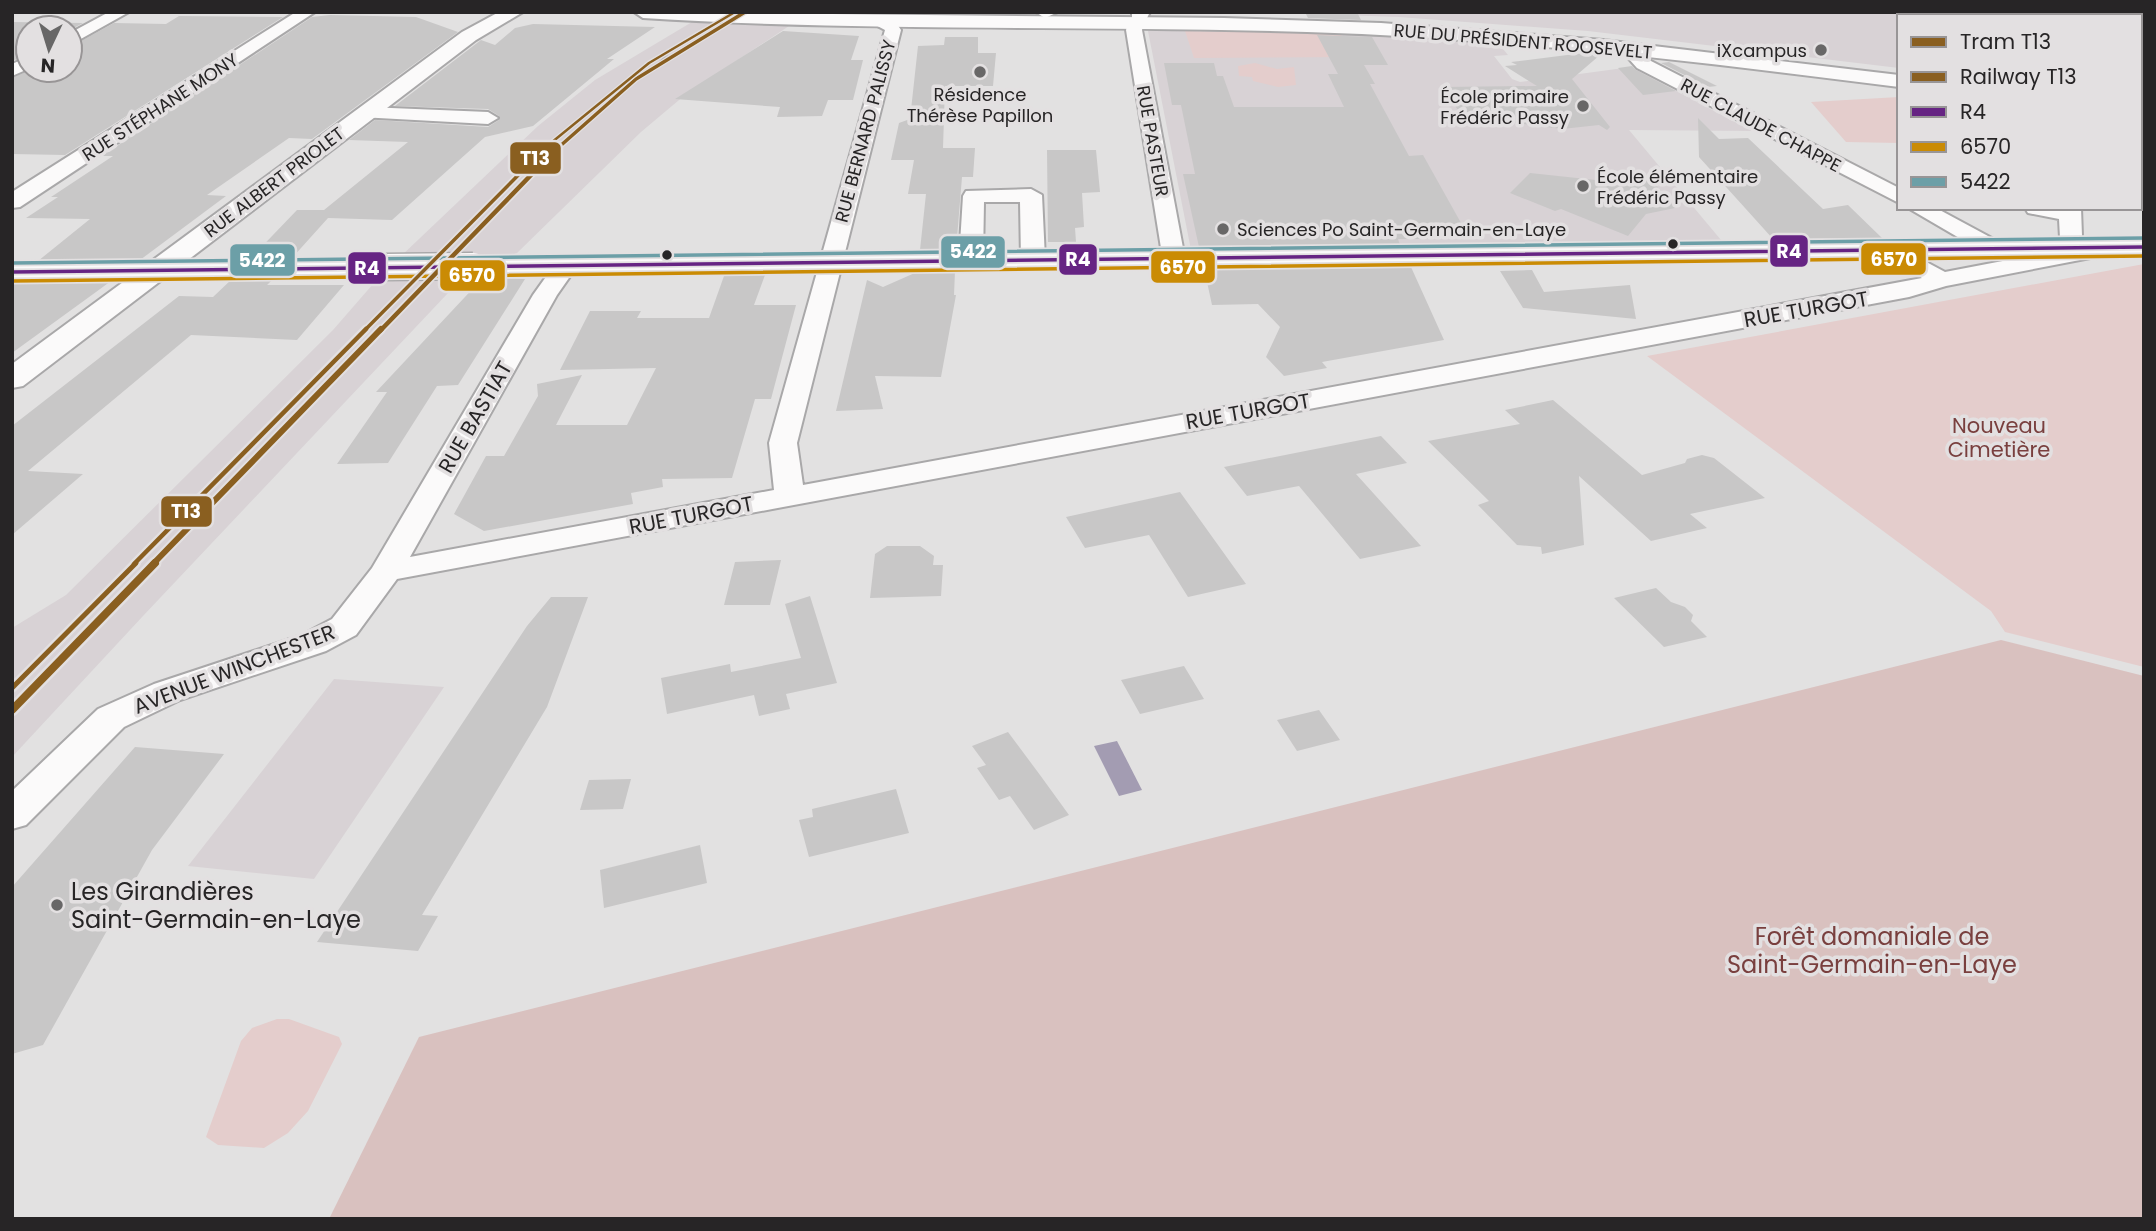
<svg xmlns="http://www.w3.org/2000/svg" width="2156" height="1231" font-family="Poppins,sans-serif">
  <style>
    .built { fill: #d8d2d5 }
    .green { fill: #e4cdcc }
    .forest { fill: #d9c1bf }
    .water { fill: #a39cb2 }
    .building { fill: #c8c7c7 }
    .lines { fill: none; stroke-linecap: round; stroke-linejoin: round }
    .street-casing { stroke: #a9a8a9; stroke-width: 4 }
    .secondary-casing { stroke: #a9a8a9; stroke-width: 4 }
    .primary-casing { stroke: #a9a8a9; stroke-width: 4 }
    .street { fill: #fbfafa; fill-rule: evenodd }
    .secondary { fill: #fbfafa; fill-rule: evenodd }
    .primary { fill: #fbfafa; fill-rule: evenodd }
    .tram { stroke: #b8b7b8; stroke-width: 2 }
    .secondary-bridge-casing { stroke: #a9a8a9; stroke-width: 29; stroke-linecap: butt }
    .secondary-bridge { stroke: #fbfafa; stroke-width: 26 }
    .bus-1-casing { stroke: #e3e0e1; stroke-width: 7 }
    .bus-2-casing { stroke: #e3e0e1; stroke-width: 7 }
    .bus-3-casing { stroke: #e3e0e1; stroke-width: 7 }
    .bus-1 { stroke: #662483; stroke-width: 3.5 }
    .bus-2 { stroke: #ca8b04; stroke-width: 3.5 }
    .bus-3 { stroke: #6c9fa7; stroke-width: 3.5 }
    .rail-1-far3-casing { stroke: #e3e0e1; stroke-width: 6 }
    .rail-1-far2-casing { stroke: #e3e0e1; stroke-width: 8 }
    .rail-1-far1-casing { stroke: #e3e0e1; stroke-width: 10 }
    .rail-1-casing { stroke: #e3e0e1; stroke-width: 13 }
    .rail-1-far3 { stroke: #8a5f20; stroke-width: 3.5 }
    .rail-1-far2 { stroke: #8a5f20; stroke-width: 4.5 }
    .rail-1-far1 { stroke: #8a5f20; stroke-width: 6 }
    .rail-1 { stroke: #8a5f20; stroke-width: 8 }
    .tram-1-far3-casing { stroke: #e3e0e1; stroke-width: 5 }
    .tram-1-far2-casing { stroke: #e3e0e1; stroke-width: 7 }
    .tram-1-far1-casing { stroke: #e3e0e1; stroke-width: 9 }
    .tram-1-casing { stroke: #e3e0e1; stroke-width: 10 }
    .tram-1-far3 { stroke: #8a5f20; stroke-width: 2.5 }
    .tram-1-far2 { stroke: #8a5f20; stroke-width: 3.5 }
    .tram-1-far1 { stroke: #8a5f20; stroke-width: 4.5 }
    .tram-1 { stroke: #8a5f20; stroke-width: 5 }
    .poi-dot { fill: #686767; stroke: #e3e0e1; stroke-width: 2.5 }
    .bus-dot { fill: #272526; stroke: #e3e0e1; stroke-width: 2.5 }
    .labels { text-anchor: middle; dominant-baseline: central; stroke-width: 7; stroke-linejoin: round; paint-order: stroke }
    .far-street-label { font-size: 18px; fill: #272526; stroke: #e3e0e1 }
    .far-poi-label { font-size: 18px; fill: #272526; stroke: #e3e0e1; text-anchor: end }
    .street-label { font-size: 21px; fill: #272526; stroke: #e3e0e1 }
    .park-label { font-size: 21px; fill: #793f3e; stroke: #e3e0e1 }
    .near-poi-label { font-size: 24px; fill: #272526; stroke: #e3e0e1; text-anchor: start }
    .near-park-label { font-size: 24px; fill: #793f3e; stroke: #e3e0e1 }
    .line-badge { stroke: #e3e0e1; stroke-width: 2.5 }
    .badge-label { font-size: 19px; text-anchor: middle; font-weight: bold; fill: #fff }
  </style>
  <rect width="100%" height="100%" fill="#e2e1e1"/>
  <path class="built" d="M1254 12H2144V100L2140 99V16H1899V68L1588 31 1399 17Z
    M692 22 792 24 685 95 641 132 517 253 505 258H399L538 126 595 80Z
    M1169 28 1378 34 1498 43 1508 55 1494 56 1512 79 1520 82 1631 67 1752 131 1629 130 1721 240 1529 247 1191 250 1148 31Z
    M465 275 143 616 12 757V628L66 595 333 330 380 276Z
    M334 679 444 687 314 879 188 866Z"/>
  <path class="green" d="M1246 27 1339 30 1351 57 1194 58 1185 31 1246 32Z
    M1255 63 1277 69 1294 67 1296 85 1278 87 1253 81 1252 77 1239 76 1238 66Z
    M1899 97V143L1846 142 1811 102Z
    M2144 264V667L2005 632 1991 611 1647 356Z
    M277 1019H289L339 1037 342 1044 308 1111 288 1133 264 1148 218 1145 206 1137 241 1041 252 1028Z"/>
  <path class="forest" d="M2001 640 2144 676V1219H329L419 1037Z"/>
  <path class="water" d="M1117 741 1142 790 1119 796 1094 746Z"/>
  <path class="building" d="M1305 12H1357L1361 20 1308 18Z
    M330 15 416 17 458 32 312 139 289 138 207 195 226 196 140 260 38 261 90 219 26 218 58 197H51L113 156H102L312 17Z
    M179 16 283 17 65 155 12 154V78L30 70H70V47L114 23 166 24Z
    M12 22 83 23 70 30 28 28V55L12 61Z
    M533 24 655 27 607 59H614L533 126 485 137 392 220 328 218 292 258H251L297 210H324L408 142 349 140 375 120 488 127 499 120V116L488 109 395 106 481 40 495 45 515 28Z
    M783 31 859 36 851 60H863L853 100H828L822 116 777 117 780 107 675 99Z
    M1317 35 1372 37 1388 65H1364L1375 84H1370L1409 156 1423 155 1470 239H1398L1400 245 1199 247 1183 174H1195L1181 105H1172L1164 63H1214L1217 76H1223L1234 107H1344L1328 74H1338Z
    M945 37H978V53H996L993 86H945L943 148H975L973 177H962L956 250H920L926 194H908L914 160H891L899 123 910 119 918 46 944 45Z
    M1583 53 1600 55 1572 79 1610 127 1607 130 1599 125 1562 129 1510 122 1508 118H1463L1443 87 1537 86 1505 66 1517 65 1511 62Z
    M1669 62 1717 86 1708 87 1661 63Z
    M1632 66 1636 70 1676 91 1643 95 1618 68Z
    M1698 118 1719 139 1748 138 1823 209 1848 205 1882 238 1773 239 1699 157Z
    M1047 150H1096L1100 192 1082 193 1084 227 1075 228 1076 242H1048Z
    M1530 173 1605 181 1619 186 1628 177 1652 180 1675 208 1646 214 1628 236 1561 209 1555 211 1510 193Z
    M1408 266 1405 267H1411L1444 340 1322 362 1327 368 1284 376 1266 357 1280 327 1258 304 1212 305 1204 268Z
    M1532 270 1544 292 1630 285 1636 319 1523 308 1500 271Z
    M955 271 954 295H956L941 377 875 376 883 409 836 411 867 280 883 287 917 272Z
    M765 275 754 305H796L771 399H755L732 478 662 479 663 487 631 493 633 504 484 531 454 514 486 456H504L538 396 537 384 582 375 556 425H627L656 368 560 370 590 311H641L637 318H709L724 276Z
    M274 278 267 285H344L297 340 191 335 28 471 83 474 12 535V426L179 296 213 297 232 279Z
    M487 278 525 279 458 385 437 386 388 463 337 464 387 392H376L479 282Z
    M111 281 96 292 12 353V283Z
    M1553 400 1642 475 1685 463 1687 459 1702 455 1714 458 1765 498 1690 514 1707 528 1651 541 1579 476 1584 545 1542 554 1541 547 1517 545 1478 505 1489 501 1428 441 1520 424 1505 410Z
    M1381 436 1407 463 1356 474 1421 546 1360 559 1299 486 1247 496 1224 467Z
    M1180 492 1246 584 1188 597 1149 535 1085 548 1066 517Z
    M887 546H920L934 556 933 565H943L941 596 870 598 875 554Z
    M781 560 770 605H724L735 562Z
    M1656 588 1671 602 1685 607 1693 615 1691 621 1707 637 1664 647 1614 598Z
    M810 596 837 683 786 694 790 709 759 716 754 695 667 714 661 678 730 664 731 672 801 658 785 604Z
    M551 597H588L547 707 422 915 438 916 418 951 317 942 527 626Z
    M1184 666 1204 699 1140 714 1121 680Z
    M1319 710 1340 740 1297 751 1277 720Z
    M1008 732 1040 775 1069 815 1034 830 1010 796 999 800 977 768 986 765 972 746Z
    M135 747 224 754 152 850 43 1045 12 1054V887Z
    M631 779 623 809 580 810 589 780Z
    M896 789 909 833 809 857 799 820 813 817 812 809Z
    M700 845 707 883 604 908 600 870Z"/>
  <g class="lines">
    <g class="street-casing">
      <path id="street" d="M109 12H129L70 45V33Z
        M296 12H315L20 207 12 208V192Z
        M1058 12 1045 18 1037 13V12Z
        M876 16 895 21 901 30 797 443 803 485 1922 278 1881 254 1878 249 1881 244 1889 242 1945 272 2070 248 2060 238 2059 219 2028 213 2025 208H2081L2082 236 2092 244 2106 241 2117 248 2106 255 1946 286 1909 297 397 579 356 635 326 651 180 700 124 727 26 825 12 829V791L98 709 154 684 302 635 332 619 372 568 533 295 558 260H574L578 265 557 295 410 557 774 490 769 443 885 30 868 21Z
        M1136 17 1144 22 1142 30 1183 248 1190 257 1186 262H1170L1161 248 1126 30 1130 19Z
        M1629 44 1635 45 1649 60 1899 188V203L1637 68 1620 49Z
        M28 57V69L12 76V64Z
        M367 107 488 112 498 118 488 124 360 117 358 113Z
        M2140 152 2144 153V165L2140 164Z
        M2140 185H2144V197H2140Z
        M1031 189 1042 195 1045 259 1041 264H1025L1021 259 1020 202H984L983 260 979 265H963L959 260 963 196 966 191Z
        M1908 208H1936L2001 243 2004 248 2001 253H1985Z"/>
    </g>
    <g class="secondary-casing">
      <path id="secondary" d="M1132 12H1150L1146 20H1132Z
        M2144 239V255L473 274 463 272 460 266 463 260 473 258Z
        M384 259 394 261 398 267 394 273 12 280V264Z"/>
    </g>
    <g class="primary-casing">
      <path id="primary" d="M499 12H523L476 40 23 386 12 388V364L462 32Z
        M634 12 1224 18 1381 23 1603 40 1899 75V87C1702 62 1505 38 1307 32 1086 25 864 32 643 18Z
        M2140 107 2144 108V122L2140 121Z"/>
    </g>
    <use href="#street" class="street"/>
    <use href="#secondary" class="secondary"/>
    <use href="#primary" class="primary"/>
    <path class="tram" d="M660 62 675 46
      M405 289 449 257"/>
    <g class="secondary-bridge-casing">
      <path id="secondary-bridge" d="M384 267 473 266"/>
    </g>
    <use href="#secondary-bridge" class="secondary-bridge"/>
    <g class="bus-1-casing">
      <path id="bus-1" d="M12 272 2144 247"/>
    </g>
    <g class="bus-2-casing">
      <path id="bus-2" d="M12 281 2144 256"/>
    </g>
    <g class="bus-3-casing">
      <path id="bus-3" d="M12 263 2144 238"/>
    </g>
    <use href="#bus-1" class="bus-1"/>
    <use href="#bus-2" class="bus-2"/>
    <use href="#bus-3" class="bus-3"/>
    <g class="rail-1-far3-casing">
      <path id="rail-1-far3" d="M559 147 636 79 745 12"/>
    </g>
    <g class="rail-1-far2-casing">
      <path id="rail-1-far2" d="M380 331 560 145"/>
    </g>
    <g class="rail-1-far1-casing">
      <path id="rail-1-far1" d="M153 564 381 329"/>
    </g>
    <g class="rail-1-casing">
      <path id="rail-1" d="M12 710 155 563"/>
    </g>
    <use href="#rail-1-far3" class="rail-1-far3"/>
    <use href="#rail-1-far2" class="rail-1-far2"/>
    <use href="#rail-1-far1" class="rail-1-far1"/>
    <use href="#rail-1" class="rail-1"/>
    <g class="tram-1-far3-casing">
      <path id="tram-1-far3" d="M546 147 649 63 735 12"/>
    </g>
    <g class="tram-1-far2-casing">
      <path id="tram-1-far2" d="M364 331 548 145"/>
    </g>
    <g class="tram-1-far1-casing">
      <path id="tram-1-far1" d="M134 564 366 329"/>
    </g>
    <g class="tram-1-casing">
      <path id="tram-1" d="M12 688 136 563"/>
    </g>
    <use href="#tram-1-far3" class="tram-1-far3"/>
    <use href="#tram-1-far2" class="tram-1-far2"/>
    <use href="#tram-1-far1" class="tram-1-far1"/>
    <use href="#tram-1" class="tram-1"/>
  </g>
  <g class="poi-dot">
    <circle cx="1821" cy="50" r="7"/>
    <circle cx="980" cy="72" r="7"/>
    <circle cx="1583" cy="106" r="7"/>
    <circle cx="1583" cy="186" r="7"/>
    <circle cx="1223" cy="229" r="7"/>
    <circle cx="57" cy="905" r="7"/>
  </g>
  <g class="bus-dot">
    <circle cx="1673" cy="244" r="6"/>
    <circle cx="667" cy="255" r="6"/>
  </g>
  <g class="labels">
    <g class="far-street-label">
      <text transform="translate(1523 41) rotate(5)">RUE DU PRÉSIDENT ROOSEVELT</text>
      <text transform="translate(160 107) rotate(-33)">RUE STÉPHANE MONY</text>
      <text transform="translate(1761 125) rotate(28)">RUE CLAUDE CHAPPE</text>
      <text transform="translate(865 131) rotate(-75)">RUE BERNARD PALISSY</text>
      <text transform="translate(1153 141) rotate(80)">RUE PASTEUR</text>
      <text transform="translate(274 182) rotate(-37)">RUE ALBERT PRIOLET</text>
    </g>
    <g class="far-poi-label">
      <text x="1807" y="50">iXcampus</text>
      <text x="980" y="94" text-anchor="middle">Résidence<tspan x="980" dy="21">Thérèse Papillon</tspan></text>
      <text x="1569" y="96">École primaire<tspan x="1569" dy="21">Frédéric Passy</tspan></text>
      <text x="1597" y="176" text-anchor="start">École élémentaire<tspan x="1597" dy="21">Frédéric Passy</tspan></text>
      <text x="1237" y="229" text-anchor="start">Sciences Po Saint-Germain-en-Laye</text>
    </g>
    <g class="street-label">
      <text transform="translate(1806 309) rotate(-10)">RUE TURGOT</text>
      <text transform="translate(1248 411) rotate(-10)">RUE TURGOT</text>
      <text transform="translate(475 417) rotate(-60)">RUE BASTIAT</text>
      <text transform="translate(691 515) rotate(-11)">RUE TURGOT</text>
      <text transform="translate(234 669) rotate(-21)">AVENUE WINCHESTER</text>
    </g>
    <g class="park-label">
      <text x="1999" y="425">Nouveau<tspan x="1999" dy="24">Cimetière</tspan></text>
    </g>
    <g class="near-poi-label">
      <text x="71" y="891">Les Girandières<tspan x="71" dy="28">Saint-Germain-en-Laye</tspan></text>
    </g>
    <g class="near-park-label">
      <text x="1872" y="936">Forêt domaniale de<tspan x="1872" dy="28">Saint-Germain-en-Laye</tspan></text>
    </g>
  </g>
  <g class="line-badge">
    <rect x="509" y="141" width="53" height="34" rx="7" fill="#8a5f20"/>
    <rect x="1769" y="234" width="40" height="34" rx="7" fill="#662483"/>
    <rect x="940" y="235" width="66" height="34" rx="7" fill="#6c9fa7"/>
    <rect x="1860" y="242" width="67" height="34" rx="7" fill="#ca8b04"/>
    <rect x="1058" y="243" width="40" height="33" rx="7" fill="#662483"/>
    <rect x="229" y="243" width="67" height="34" rx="7" fill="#6c9fa7"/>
    <rect x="1150" y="250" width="66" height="34" rx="7" fill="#ca8b04"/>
    <rect x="347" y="251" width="40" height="34" rx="7" fill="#662483"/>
    <rect x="439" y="259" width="67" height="33" rx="7" fill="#ca8b04"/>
    <rect x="160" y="495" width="53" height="33" rx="7" fill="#8a5f20"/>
  </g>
  <g class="badge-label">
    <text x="535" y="165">T13</text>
    <text x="1789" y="258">R4</text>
    <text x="973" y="258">5422</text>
    <text x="1894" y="266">6570</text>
    <text x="1078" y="266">R4</text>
    <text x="262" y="267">5422</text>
    <text x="1183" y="274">6570</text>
    <text x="367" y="275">R4</text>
    <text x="472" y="282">6570</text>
    <text x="186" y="518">T13</text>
  </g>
  <rect width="2156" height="1231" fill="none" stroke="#272526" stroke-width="28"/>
  <rect x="1897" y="14" width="245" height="196" fill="#e3e0e1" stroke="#989596" stroke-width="2"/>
  <rect x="1911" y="37" width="35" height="10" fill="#8a5f20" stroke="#989596" stroke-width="2"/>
  <text x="1960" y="49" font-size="21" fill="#272526">Tram T13</text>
  <rect x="1911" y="72" width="35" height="10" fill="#8a5f20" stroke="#989596" stroke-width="2"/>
  <text x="1960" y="84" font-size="21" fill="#272526">Railway T13</text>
  <rect x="1911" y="107" width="35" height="10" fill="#662483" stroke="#989596" stroke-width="2"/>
  <text x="1960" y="119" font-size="21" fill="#272526">R4</text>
  <rect x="1911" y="142" width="35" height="10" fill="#ca8b04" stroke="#989596" stroke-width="2"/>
  <text x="1960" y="154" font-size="21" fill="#272526">6570</text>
  <rect x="1911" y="177" width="35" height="10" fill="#6c9fa7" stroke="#989596" stroke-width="2"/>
  <text x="1960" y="189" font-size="21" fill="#272526">5422</text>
  <g transform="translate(49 49) rotate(184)"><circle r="33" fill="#e3e0e1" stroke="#989596" stroke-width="2"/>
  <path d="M0-5L12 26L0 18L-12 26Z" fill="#686767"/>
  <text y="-10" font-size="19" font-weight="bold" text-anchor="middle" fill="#272526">N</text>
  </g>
</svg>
